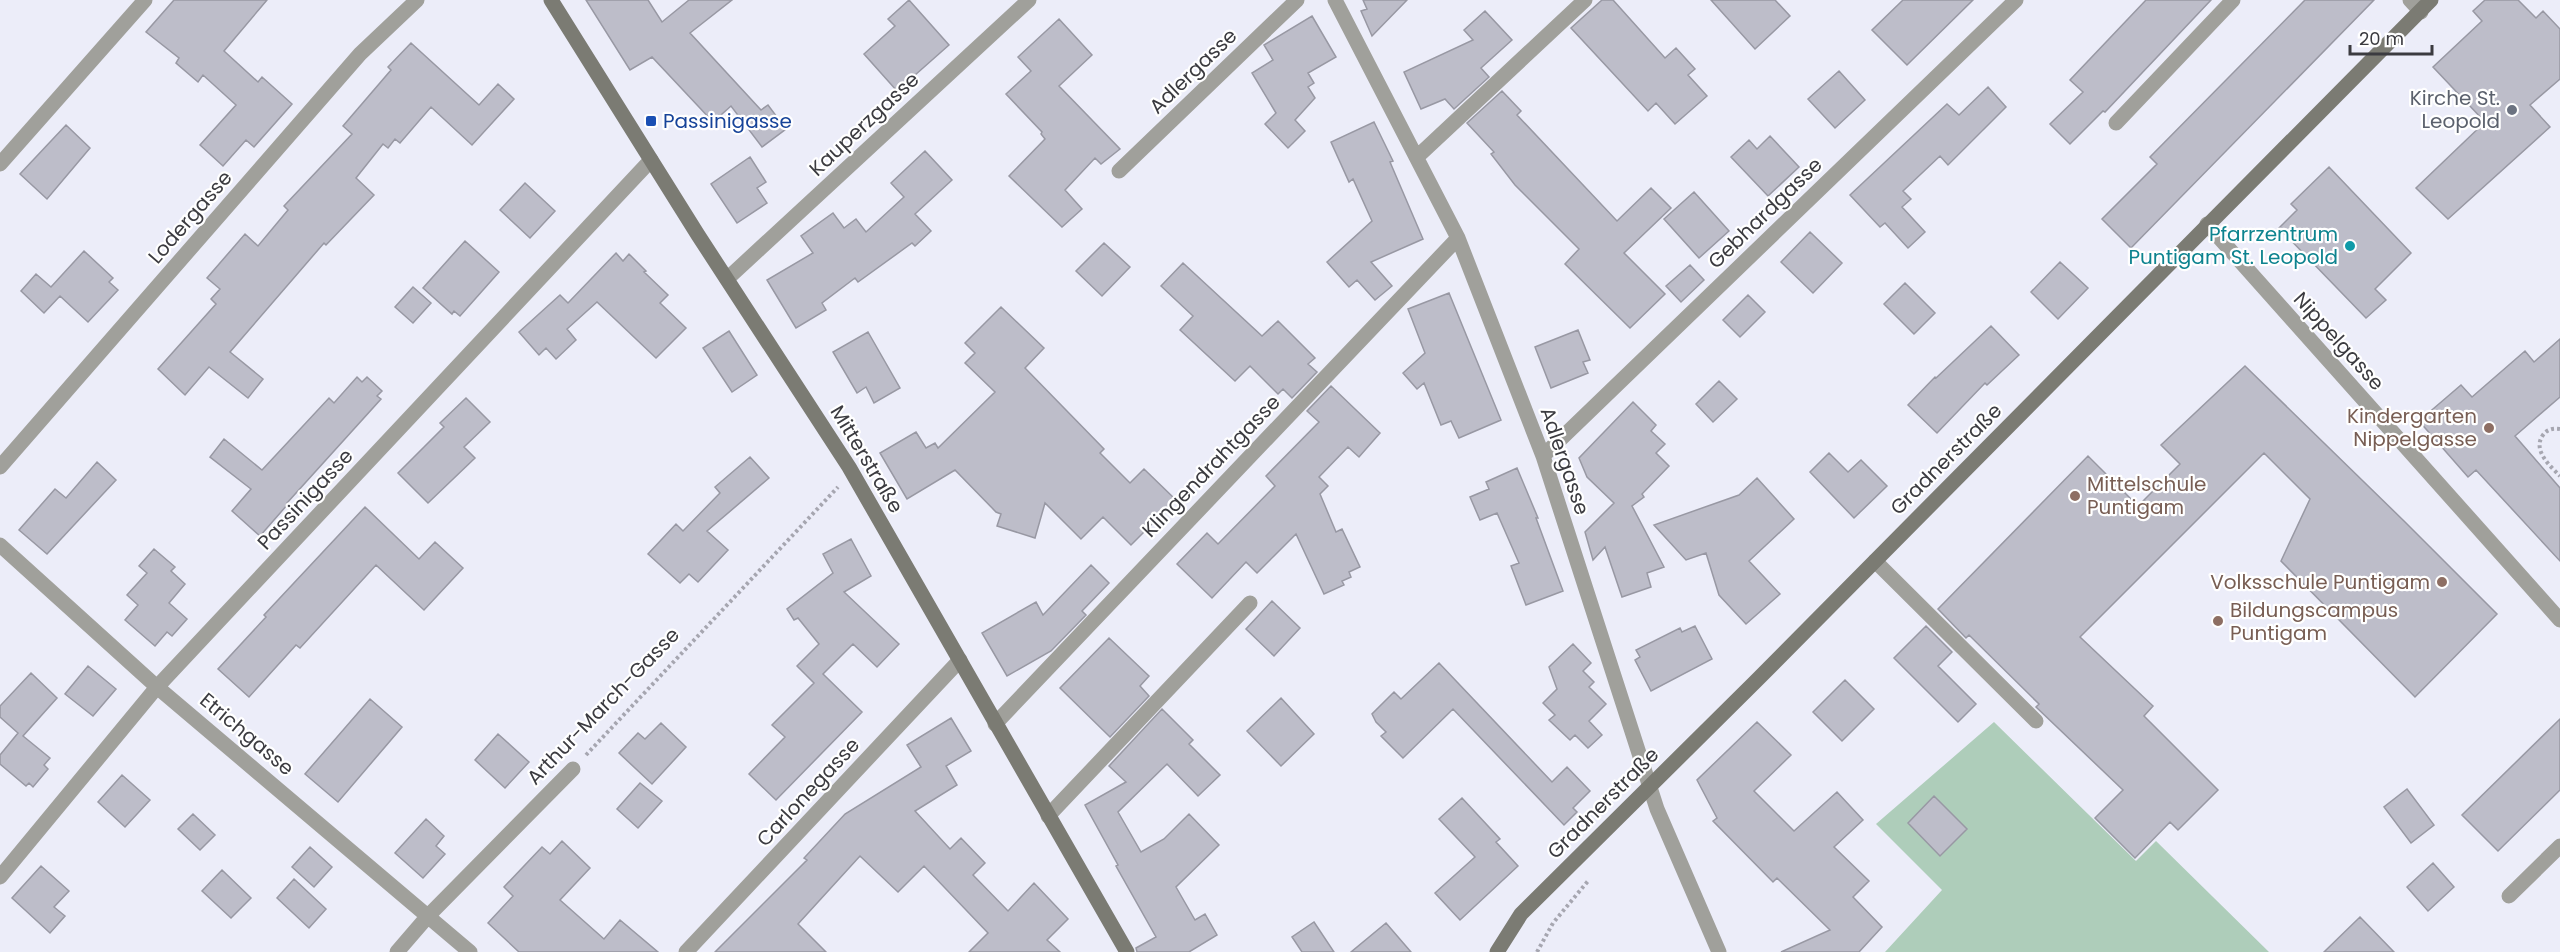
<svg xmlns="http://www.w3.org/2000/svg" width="2560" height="952" font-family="Poppins,sans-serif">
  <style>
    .green { fill: #aecdba }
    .building { fill: #bdbdc9; stroke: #9898a3; stroke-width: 1.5 }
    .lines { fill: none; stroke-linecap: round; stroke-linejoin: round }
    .path { stroke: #a6a6b0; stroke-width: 4; stroke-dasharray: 3 3; stroke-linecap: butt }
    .lane { stroke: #a0a09b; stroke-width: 15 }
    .street { stroke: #a0a09b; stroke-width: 15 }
    .secondary { stroke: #7b7b73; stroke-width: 15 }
    .worship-dot { fill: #6b7280; stroke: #fff; stroke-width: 2 }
    .transit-dot { fill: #1a4fb4; stroke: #fff; stroke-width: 2 }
    .culture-dot { fill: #0f9aa8; stroke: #fff; stroke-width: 2 }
    .education-dot { fill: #8d6e63; stroke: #fff; stroke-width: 2 }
    .labels { text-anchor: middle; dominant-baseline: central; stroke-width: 4.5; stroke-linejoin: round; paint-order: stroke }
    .street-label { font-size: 20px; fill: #3b3b40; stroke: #fff }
    .worship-label { font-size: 20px; fill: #5b616d; stroke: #fff; text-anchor: end }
    .transit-label { font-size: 20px; fill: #164399; stroke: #fff; text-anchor: start }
    .culture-label { font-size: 20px; fill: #0d838f; stroke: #fff; text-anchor: end }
    .education-label { font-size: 20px; fill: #785e54; stroke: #fff; text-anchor: end }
  </style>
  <rect width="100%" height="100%" fill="#ecedf9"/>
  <path class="green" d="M1994 722 2136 861 2156 841 2269 952H1885L1942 890 1876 824Z"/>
  <path class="building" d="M174 0H267L224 51 258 82 262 77 292 104 254 147 246 140 223 166 200 145 236 105 203 75 198 82 176 63 179 58 146 32Z
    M586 0H648L662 22 689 0H732L690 33 761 110 768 105 786 129 762 147 731 106 713 122 652 57 630 70Z
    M909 0 949 45 897 91 864 54 895 26 888 19Z
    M1363 0H1407L1372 36 1361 11 1367 9Z
    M1602 0H1613L1665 58 1676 48 1695 69 1688 75 1707 96 1675 124 1656 103 1648 111 1571 28Z
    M1711 0H1775L1790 16 1755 49Z
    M1903 0H1973L1907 65 1872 30Z
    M2146 0H2211L2105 112 2103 111 2070 144 2050 124 2083 92 2070 80Z
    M2305 0H2374L2131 248 2102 219 2157 164 2150 157Z
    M2485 0H2518L2536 18 2543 11 2560 29V79L2530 105 2550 127 2448 219 2416 188 2485 122 2433 67 2482 21 2473 11Z
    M1485 11 1512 40 1481 68 1489 77 1454 109 1445 99 1421 109 1404 72 1473 40 1464 30Z
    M1312 16 1336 57 1308 73 1314 83 1308 87 1315 98 1295 120 1305 131 1288 148 1265 124 1276 113 1252 73 1273 60 1264 45Z
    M1059 19 1092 55 1059 86 1120 149 1101 164 1095 158 1065 190 1082 209 1062 227 1009 176 1045 139 1041 134 1042 132 1006 94 1031 71 1018 57Z
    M411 43 479 105 498 84 514 99 472 145 431 107 400 143 395 139 388 148 383 144 356 178 374 195 326 245 324 243 230 352 263 379 248 398 209 367 185 395 158 369 216 304 211 299 220 289 207 278 245 234 258 246 288 210 284 206 352 134 343 126 391 70 388 67Z
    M1839 71 1865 100 1835 128 1808 99Z
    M1988 87 2006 107 1948 165 1940 156 1903 191 1911 199 1902 207 1925 232 1908 248 1885 223 1880 227 1850 195 1947 104 1959 115Z
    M1502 91 1521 111 1517 115 1617 221 1651 188 1671 208 1624 253 1665 294 1630 328 1565 264 1579 249 1515 185 1491 154 1494 152 1467 123Z
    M1374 122 1393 161 1390 162 1423 239 1371 262 1392 286 1375 300 1357 280 1349 287 1327 262 1372 221 1353 179 1349 182 1331 142Z
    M66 125 90 148 47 199 20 174Z
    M1770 136 1799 167 1768 196 1731 157 1749 140 1757 149Z
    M925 151 952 180 915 214 931 231 915 246 912 243 858 282 855 278 822 303 826 310 796 328 767 280 813 253 801 236 833 213 844 228 856 219 866 232 904 197 891 183Z
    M750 157 766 182 757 188 767 203 737 223 711 184Z
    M2329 167 2411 253 2375 289 2386 300 2366 318 2279 228 2297 210 2291 204Z
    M525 183 555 211 530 238 500 210Z
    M1694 192 1729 231 1699 258 1664 219Z
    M1810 232 1842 263 1813 293 1781 262Z
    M465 241 499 272 460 316 454 311 452 314 423 288Z
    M1104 243 1130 267 1102 296 1076 271Z
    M84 251 113 278 109 282 118 290 88 322 60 296 44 313 21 291 36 274 51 287Z
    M616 253 623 261 629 254 646 271 644 272 668 295 660 303 686 328 656 358 597 302 567 329 576 340 556 359 546 348 539 355 519 332 560 295 568 303Z
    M2060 262 2088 288 2058 319 2031 292Z
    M1183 263 1262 336 1278 321 1315 358 1308 364 1317 372 1292 398 1283 389 1278 394 1250 366 1235 381 1180 330 1193 316 1161 286Z
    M1690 265 1704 280 1681 302 1666 286Z
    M1905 283 1935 313 1914 334 1884 304Z
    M413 287 431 303 413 323 395 307Z
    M1449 293 1501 420 1459 438 1451 421 1441 425 1424 383 1417 389 1403 373 1425 353 1408 309Z
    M1748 295 1765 312 1740 337 1723 320Z
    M1001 307 1044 348 1025 368 1104 449 1100 453 1130 483 1144 469 1176 500 1131 545 1103 517 1081 539 1045 503 1035 538 997 526 1001 514 996 512 955 470 907 499 880 453 916 432 926 448 935 443 938 448 995 392 965 363 975 353 965 343Z
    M1991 326 2019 355 1987 385 1985 383 1937 433 1908 405 1935 377 1936 378Z
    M1578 330 1590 360 1583 362 1588 373 1551 388 1535 347Z
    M729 331 757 375 732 392 703 348Z
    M868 332 900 388 874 403 866 387 857 393 833 352Z
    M2560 339V397L2515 436 2560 488V561L2476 470 2468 477 2419 421 2461 385 2472 397 2525 351 2534 362Z
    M2245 366 2404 521 2497 614 2415 697 2281 561 2310 499 2264 453 2080 637 2153 706 2144 716 2218 790 2178 830 2170 822 2135 858 2095 818 2123 790 2036 707 2039 704 1969 635 1966 638 1938 609 2088 456 2138 506 2180 464 2161 445Z
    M357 377 362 382 367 377 382 391 377 396 381 399 287 503 288 504 260 536 232 511 251 489 210 457 224 439 262 470 329 398 334 403Z
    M1719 381 1737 399 1713 422 1696 404Z
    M1331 386 1380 433 1359 457 1348 447 1319 477 1328 486 1320 494 1336 532 1342 529 1360 567 1349 572 1351 577 1342 581 1344 585 1324 594 1296 534 1257 573 1246 562 1212 598 1177 564 1207 533 1218 544 1275 486 1266 476 1319 422 1307 411Z
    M466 398 490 422 464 447 475 458 428 503 398 473 444 427 440 423Z
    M1633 402 1656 425 1651 431 1665 444 1656 453 1669 466 1642 494 1644 497 1632 506 1664 567 1647 573 1651 587 1622 597 1605 547 1593 560 1585 532 1614 503 1587 477 1579 458Z
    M1829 453 1848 472 1861 460 1887 486 1854 518 1810 472Z
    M750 457 769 478 707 531 728 550 698 582 689 574 680 583 648 554 676 524 683 531 720 493 715 487Z
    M97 462 116 480 47 554 19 530 55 489 66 498Z
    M1517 468 1538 518H1536L1563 591 1526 605 1511 566 1519 563 1497 513 1480 520 1470 497 1489 489 1486 482Z
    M1757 478 1794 519 1749 561 1780 594 1746 624 1719 595 1706 553 1686 560 1654 525 1739 495Z
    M365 507 419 559 435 542 463 568 424 610 376 565 300 648 296 645 249 697 218 669 266 617 264 615Z
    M851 539 871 576 844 592 899 644 877 667 853 644 823 674 862 712 776 800 749 774 785 737 772 725 814 683 797 666 819 644 798 618 794 620 787 609 833 573 823 554Z
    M154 549 175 567 171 571 185 584 169 603 187 619 172 636 167 632 155 646 125 620 138 605 127 595 147 573 139 566Z
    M1091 565 1109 583 1082 611 1086 615 1051 651 1007 676 982 633 1036 602 1043 615Z
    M1272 601 1300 628 1274 656 1246 629Z
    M1695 626 1712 659 1651 691 1635 660 1640 657 1636 650 1680 628 1682 632Z
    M1926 626 1952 652 1938 666 1976 704 1958 722 1894 658Z
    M1109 638 1149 676 1140 686 1149 696 1110 737 1060 688Z
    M1573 644 1591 663 1583 671 1594 682 1589 687 1606 704 1589 721 1602 735 1588 748 1575 735 1570 740 1549 720 1555 715 1543 703 1557 689 1549 667Z
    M1439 663 1552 782 1567 767 1590 791 1573 808 1577 812 1564 825 1453 709 1403 758 1381 736 1386 732 1376 722 1372 714 1394 692 1401 699Z
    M88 666 116 689 93 716 65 694Z
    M31 673 57 698 23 736 50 758 44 765 48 769 33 787 29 783 26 786 0 764V755L18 733 0 717V706Z
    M1845 680 1874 709 1842 741 1813 712Z
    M1281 698 1314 734 1281 766 1247 731Z
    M370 699 402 727 338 802 305 774Z
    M1162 709 1193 740 1189 744 1220 775 1198 796 1167 764 1118 812 1141 852 1164 839 1189 814 1219 845 1176 887 1195 920 1205 914 1217 935 1189 952H1137L1136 948 1156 937 1116 866 1118 865 1085 805 1126 782 1109 766Z
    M951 718 971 751 946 766 957 785 915 811 950 849 961 838 985 863 973 875 1008 911 1034 883 1068 919 1047 940 1060 952H969L988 933 924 866 898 892 860 856 798 924 826 952H715L807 860 804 858 845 814 921 767 907 745Z
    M2560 719V790L2498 851 2462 815Z
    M1757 722 1791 755 1754 791 1794 831 1837 792 1863 820 1834 847 1869 881 1853 897 1882 927 1859 952H1781L1830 930 1777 878 1773 882 1713 821 1717 818 1697 780Z
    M661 723 686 747 652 784 619 753 638 733 645 739Z
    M498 734 529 762 505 788 475 760Z
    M122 775 150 800 125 827 98 802Z
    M640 783 662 801 638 828 617 809Z
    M2407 789 2434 825 2411 843 2384 807Z
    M1934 796 1967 829 1940 856 1908 823Z
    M1462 798 1500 839 1496 842 1518 866 1460 920 1435 893 1475 857 1439 819Z
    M193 814 215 835 200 850 178 829Z
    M426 819 444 836 436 846 445 854 423 878 395 853Z
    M562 841 590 868 560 900 604 939 620 920 658 952H519L488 923 513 896 504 887 542 847 550 854Z
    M310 847 332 867 314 887 292 867Z
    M2433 863 2454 887 2428 911 2407 887Z
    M41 866 69 891 54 907 65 916 50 933 12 898Z
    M222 870 251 898 231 918 202 891Z
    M294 879 326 909 309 928 277 898Z
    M2360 917 2394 952H2324Z
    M1314 922 1334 952H1302L1292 937Z
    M1386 923 1411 952H1351Z"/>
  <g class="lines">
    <path class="path" d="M2560 429C2554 428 2547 429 2543 435 2532 450 2550 466 2560 476
      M586 755 838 487
      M1537 952 1553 923 1588 881"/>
    <path class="lane" d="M1875 561 2036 721
      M1048 816 1250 603"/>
    <path class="street" d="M1335 0 1458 238 1543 456 1657 809 1719 952
      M2410 0 2421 12
      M2116 123 2233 0
      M1417 157 1585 0
      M0 164 145 0
      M1119 171 1297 0
      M2207 224 2560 620
      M727 279 1029 0
      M1543 456 2016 0
      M0 467 360 54 417 0
      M0 545 157 687 470 952
      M995 724 1458 238
      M0 877 157 687 651 160
      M2509 896 2560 846
      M397 952 428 916 573 769
      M686 952 960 660"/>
    <path class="secondary" d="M551 0 698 235 849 467 1127 952
      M1497 952 1521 914 1756 681 2431 0"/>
  </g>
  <circle class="worship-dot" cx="2512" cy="110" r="6"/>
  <rect class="transit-dot" x="645" y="115" width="12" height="12" rx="3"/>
  <circle class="culture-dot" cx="2350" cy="246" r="6"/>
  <g class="education-dot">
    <circle cx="2489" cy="428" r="6"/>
    <circle cx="2075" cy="496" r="6"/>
    <circle cx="2442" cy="582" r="6"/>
    <circle cx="2218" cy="621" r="6"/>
  </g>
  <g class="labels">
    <g class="street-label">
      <text transform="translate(1193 71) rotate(-44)">Adlergasse</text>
      <text transform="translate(864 124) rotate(-43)">Kauperzgasse</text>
      <text transform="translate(1765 213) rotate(-44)">Gebhardgasse</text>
      <text transform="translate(190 217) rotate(-49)">Lodergasse</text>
      <text transform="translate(2339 341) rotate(48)">Nippelgasse</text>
      <text transform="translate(867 459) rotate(59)">Mitterstraße</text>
      <text transform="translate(1946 459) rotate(-45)">Gradnerstraße</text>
      <text transform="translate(1565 461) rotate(71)">Adlergasse</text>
      <text transform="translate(1211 466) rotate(-46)">Klingendrahtgasse</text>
      <text transform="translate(305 499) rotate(-47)">Passinigasse</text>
      <text transform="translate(603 706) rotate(-46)">Arthur-March-Gasse</text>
      <text transform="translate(247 734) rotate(40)">Etrichgasse</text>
      <text transform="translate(808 792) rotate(-47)">Carlonegasse</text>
      <text transform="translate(1603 803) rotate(-45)">Gradnerstraße</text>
    </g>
    <g class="worship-label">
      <text x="2500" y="98">Kirche St.<tspan x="2500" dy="23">Leopold</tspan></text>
    </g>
    <g class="transit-label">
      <text x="663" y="121">Passinigasse</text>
    </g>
    <g class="culture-label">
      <text x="2338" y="234">Pfarrzentrum<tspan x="2338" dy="23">Puntigam St. Leopold</tspan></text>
    </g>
    <g class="education-label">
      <text x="2477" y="416">Kindergarten<tspan x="2477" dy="23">Nippelgasse</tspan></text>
      <text x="2087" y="484" text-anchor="start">Mittelschule<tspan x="2087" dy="23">Puntigam</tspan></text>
      <text x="2430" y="582">Volksschule Puntigam</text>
      <text x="2230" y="610" text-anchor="start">Bildungscampus<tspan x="2230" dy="23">Puntigam</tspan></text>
    </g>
  </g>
  <path d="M2350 45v9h82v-9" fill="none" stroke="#3b3b40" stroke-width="3"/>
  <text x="2359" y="45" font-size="18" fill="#3b3b40" stroke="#ffffff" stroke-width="4.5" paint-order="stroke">20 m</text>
</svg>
